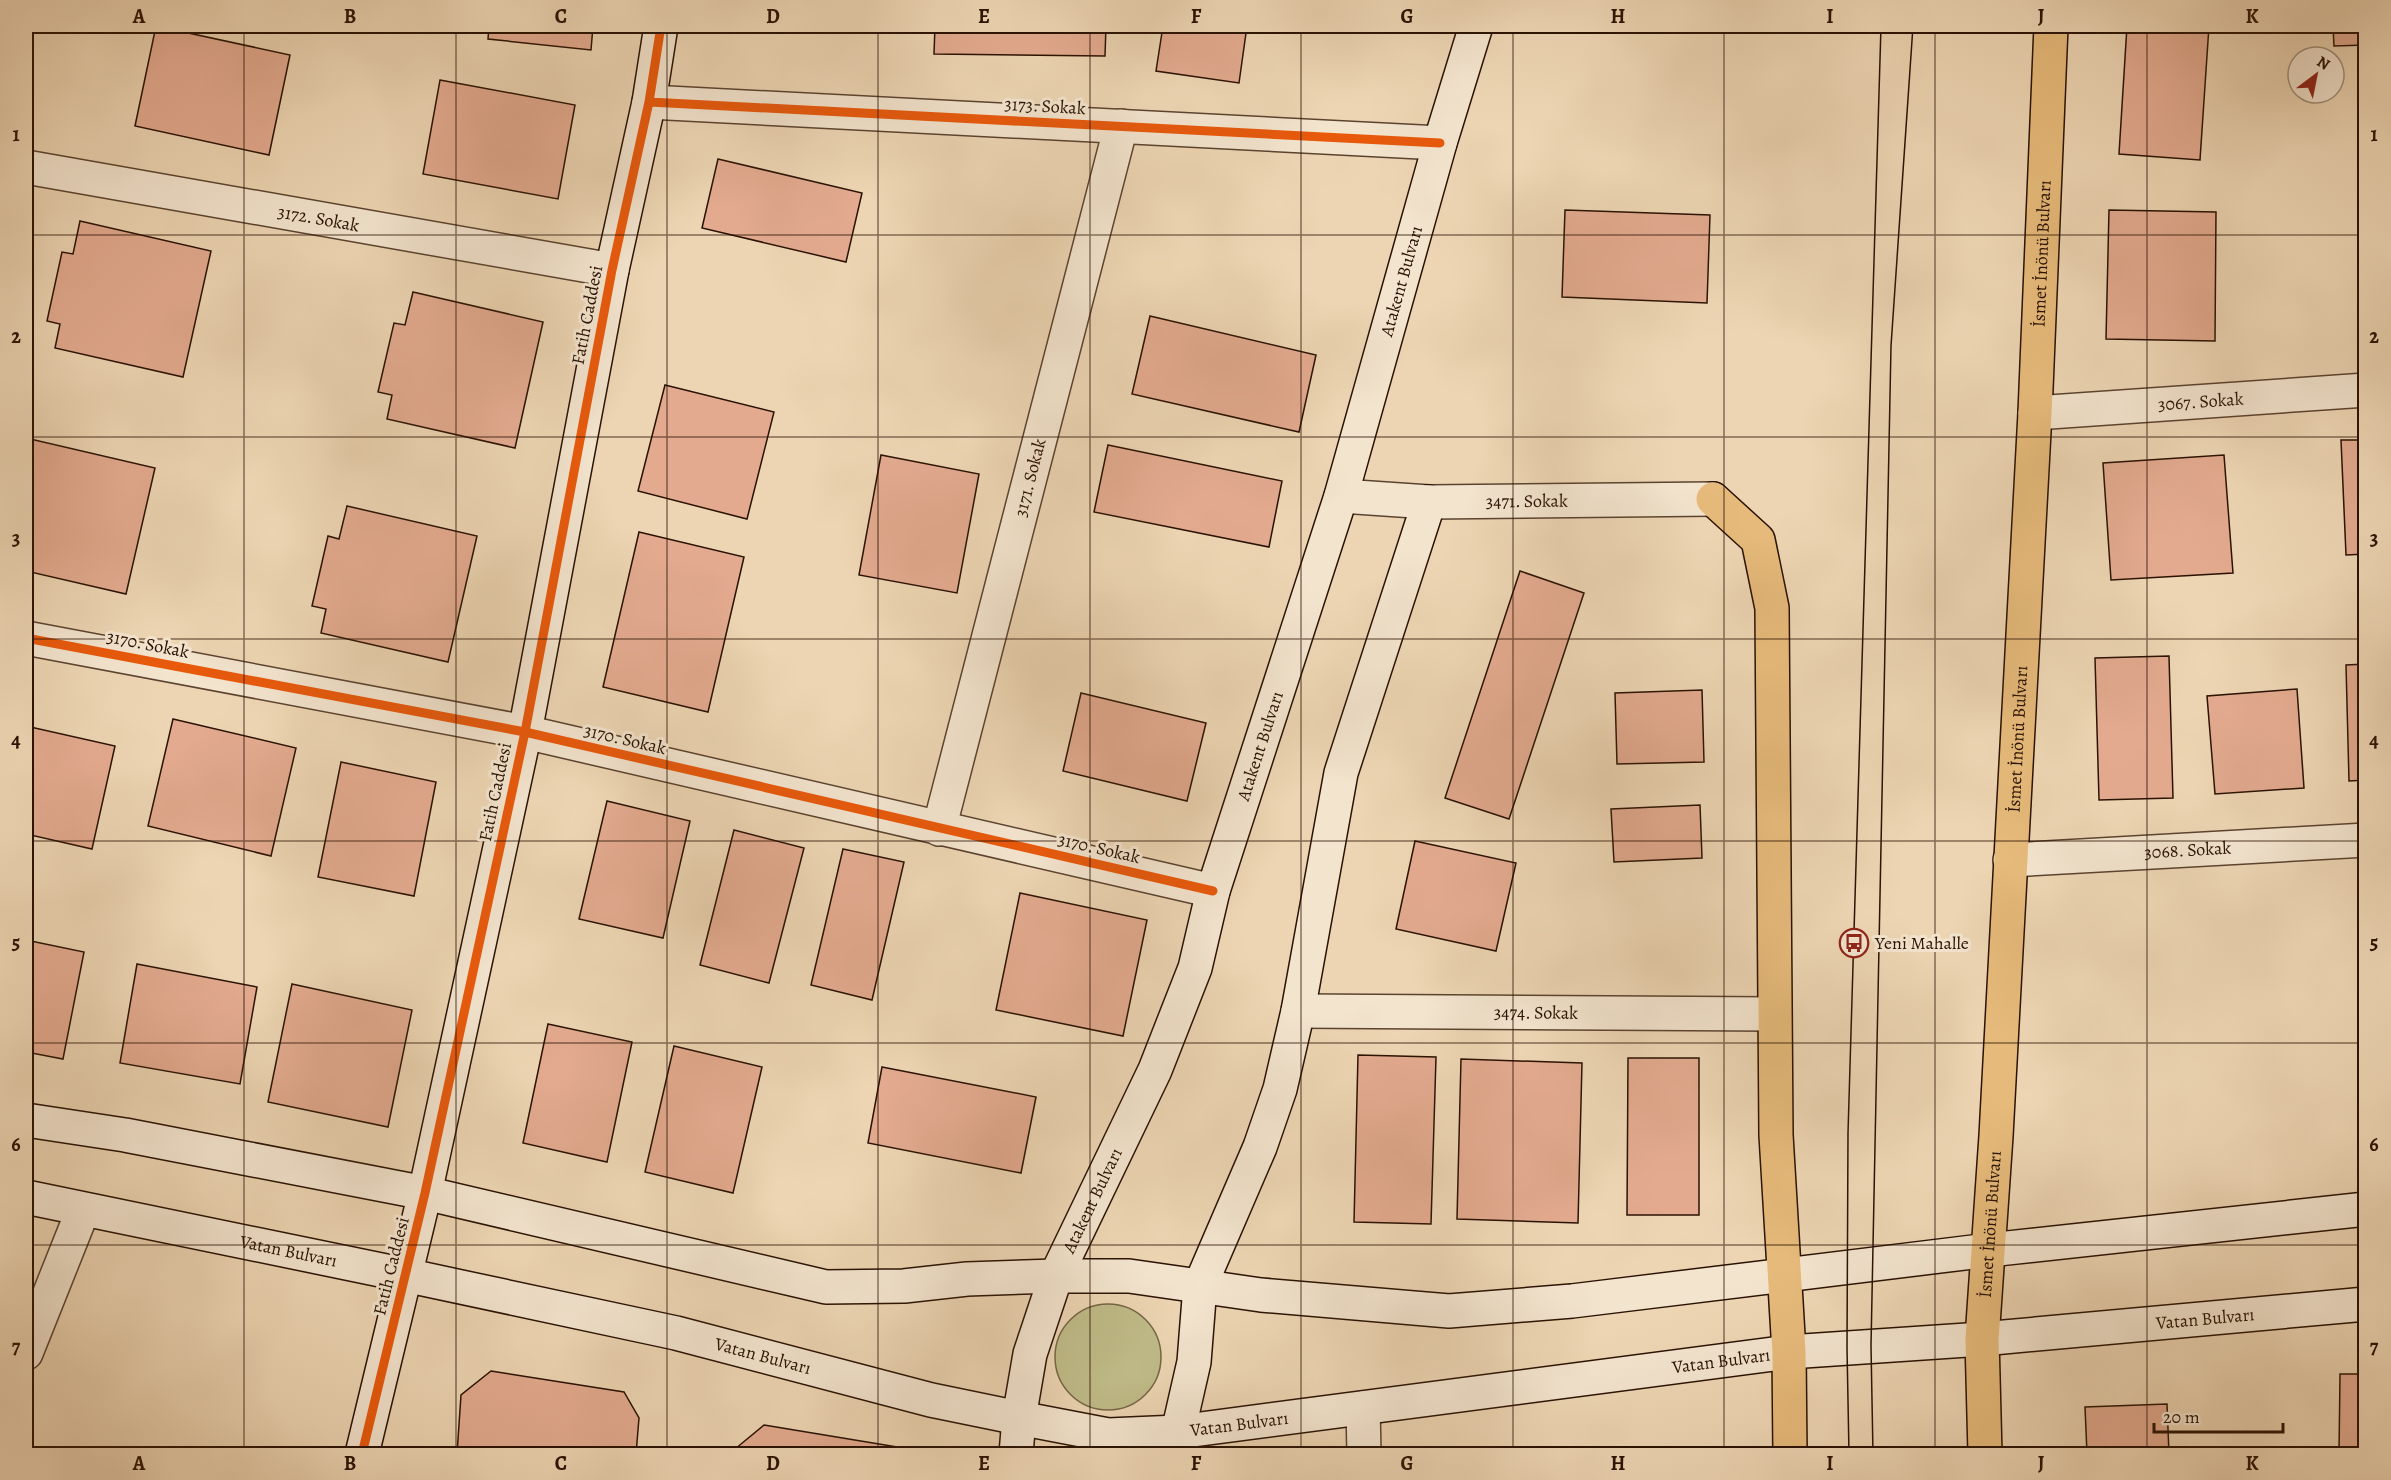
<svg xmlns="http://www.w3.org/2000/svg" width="2391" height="1480" font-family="Alegreya,serif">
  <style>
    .green { fill: #bfbb88; stroke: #746646; stroke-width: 1.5 }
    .building { fill: #e3aa8f; stroke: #2a1203; stroke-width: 1.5 }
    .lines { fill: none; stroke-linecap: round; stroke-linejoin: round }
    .street-casing { stroke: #5b432f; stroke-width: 36 }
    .secondary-casing { stroke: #2a1203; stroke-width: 36 }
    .primary-casing { stroke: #2a1203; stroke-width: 36 }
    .street { stroke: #f3e4ce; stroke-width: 33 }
    .secondary { stroke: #f3e4ce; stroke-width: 33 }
    .primary { stroke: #e6ba7a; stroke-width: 33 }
    .tram { stroke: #2a1203; stroke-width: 1.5 }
    .cycleway-casing { stroke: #f3e4ce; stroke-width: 13 }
    .cycleway { stroke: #e8590c; stroke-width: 9 }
    .grid { fill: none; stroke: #2a1203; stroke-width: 1.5; stroke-opacity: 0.55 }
    .labels { text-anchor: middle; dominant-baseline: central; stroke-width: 6; stroke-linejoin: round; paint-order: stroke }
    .street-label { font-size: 18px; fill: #2a1203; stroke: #f3e4ce }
    .poi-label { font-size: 18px; fill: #2a1203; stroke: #f3e4ce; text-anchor: start }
    .neatline { fill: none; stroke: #2a1203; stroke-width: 2 }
    .grid-label { font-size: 20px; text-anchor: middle; font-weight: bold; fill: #2a1203 }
  </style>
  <rect width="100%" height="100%" fill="#edd5b3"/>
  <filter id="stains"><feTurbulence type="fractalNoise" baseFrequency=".00333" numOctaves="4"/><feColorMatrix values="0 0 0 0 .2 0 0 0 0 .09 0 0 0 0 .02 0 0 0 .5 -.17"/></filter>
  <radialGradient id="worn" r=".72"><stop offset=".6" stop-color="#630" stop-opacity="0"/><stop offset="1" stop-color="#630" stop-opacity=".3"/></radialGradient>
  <path class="green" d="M1055 1357a53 53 0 1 1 106 0a53 53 0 1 1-106 0Z"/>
  <path class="building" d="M156 26 290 55 269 155 135 126Z
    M489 26H593L591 50 488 39Z
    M935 26H1106L1105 56 934 54Z
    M1163 26H1247L1239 83 1156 71Z
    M2127 26H2209L2200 160 2119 154Z
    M2333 26H2366V45L2334 46Z
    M440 80 575 105 558 199 423 174Z
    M718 159 862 193 846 262 702 228Z
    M1565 210 1710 215 1707 303 1562 297Z
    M2109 210 2216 212 2215 341 2106 339Z
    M80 221 211 251 183 377 55 348 60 324 47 321 62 252 73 254Z
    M413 292 543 322 515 448 387 419 392 395 378 392 394 323 405 325Z
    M1150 316 1316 355 1299 432 1132 394Z
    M665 385 774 412 747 519 638 491Z
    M26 438 155 468 126 594 26 571Z
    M2341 440H2366V554L2346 555Z
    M1108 445 1282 481 1269 547 1094 512Z
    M881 455 979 474 957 593 859 575Z
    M2224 455 2233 573 2111 580 2103 463Z
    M347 506 477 536 448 662 321 633 326 609 312 606 328 536 339 539Z
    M639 532 744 557 708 712 603 687Z
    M1520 571 1584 593 1509 819 1445 798Z
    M2169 656 2173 798 2099 800 2095 658Z
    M2366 664V780L2349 781 2346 665Z
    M2297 689 2304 788 2215 794 2207 696Z
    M1702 690 1704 762 1617 764 1615 693Z
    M1081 693 1206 723 1187 801 1063 771Z
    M173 719 296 748 271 856 148 826Z
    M26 726 115 746 92 849 26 834Z
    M341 762 436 782 414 896 318 877Z
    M607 801 690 821 663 938 579 919Z
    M1700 805 1702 858 1614 862 1611 809Z
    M734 830 804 848 769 983 700 965Z
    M1415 841 1516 863 1496 951 1396 929Z
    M843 849 904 862 872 1000 811 985Z
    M1020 893 1147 920 1123 1036 996 1010Z
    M26 940 84 952 63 1059 26 1052Z
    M137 964 257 987 240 1084 120 1063Z
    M292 984 412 1010 388 1127 268 1102Z
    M548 1024 632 1042 607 1162 523 1143Z
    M674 1046 762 1067 733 1193 645 1172Z
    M1358 1055 1436 1057 1431 1224 1354 1222Z
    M1628 1058H1699V1215H1627Z
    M1461 1059 1582 1063 1578 1223 1457 1219Z
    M882 1067 1036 1097 1021 1173 868 1143Z
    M491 1371 624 1392 639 1418 636 1454H457L461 1395Z
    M2340 1374H2366V1454H2339Z
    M2167 1404 2169 1454H2087L2085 1407Z
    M764 1425 897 1447 902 1454H735V1449Z"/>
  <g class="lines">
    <g class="street-casing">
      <g id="street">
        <path d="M649 102 1440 143"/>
        <path id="s1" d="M26 167 612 270"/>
        <path id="s2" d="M2035 413 2366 390"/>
        <path id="s3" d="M1341 496 1429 502 1713 499"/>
        <path d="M26 638 525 732 1213 891"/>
        <path id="s4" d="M939 829 1121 126"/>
        <path id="s5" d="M2010 860 2366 840"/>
        <path id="s6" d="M1298 1011 1774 1014"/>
        <path d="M26 1353 83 1210"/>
        <path d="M1363 1408 1364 1454"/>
      </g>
    </g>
    <g class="secondary-casing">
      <g id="secondary">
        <path d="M26 1120 125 1135 425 1193 826 1287 904 1286 967 1279 1056 1276H1129L1261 1295 1449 1311 1572 1301 1989 1250 2366 1209"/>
        <path id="s7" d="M26 1197 405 1275 676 1333 931 1400 1019 1418 1108 1435 1178 1432 1789 1352 1982 1339 2366 1304"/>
        <path d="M1171 1450 1178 1432 1194 1362 1200 1286 1260 1147 1280 1089 1298 1011 1341 773 1429 502"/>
        <path d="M362 1454 425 1193 525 732 612 270 649 102 661 26"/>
        <path id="s8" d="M1016 1454 1019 1418 1030 1354 1056 1276 1155 1070 1195 968 1213 891 1341 496 1440 143 1476 26"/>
      </g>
    </g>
    <g class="primary-casing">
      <g id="primary">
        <path d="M1713 499 1758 540 1772 608 1776 1135 1789 1352 1790 1454"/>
        <path id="s9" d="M1985 1454 1982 1339 1996 1136 2035 413 2051 26"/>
      </g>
    </g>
    <use href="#street" class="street"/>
    <use href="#secondary" class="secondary"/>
    <use href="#primary" class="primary"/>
    <path class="tram" d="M1849 1454 1847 1348 1848 1133 1881 26
      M1873 1454 1871 1346 1891 346 1913 26"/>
    <g class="cycleway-casing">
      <path id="cycleway" d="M649 102 1440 143
        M26 638 525 732 1213 891
        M362 1454 425 1193 525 732 612 270 649 102 661 26"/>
    </g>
    <use href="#cycleway" class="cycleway"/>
  </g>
  <path class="grid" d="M244 26V1454M456 26V1454M667 26V1454M878 26V1454M1090 26V1454M1301 26V1454M1513 26V1454M1724 26V1454M1935 26V1454M2147 26V1454M26 235H2366M26 437H2366M26 639H2366M26 841H2366M26 1043H2366M26 1245H2366"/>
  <defs>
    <g id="bus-ring" transform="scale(1.5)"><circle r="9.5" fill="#f3e4ce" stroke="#8f2418" stroke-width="1.5"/><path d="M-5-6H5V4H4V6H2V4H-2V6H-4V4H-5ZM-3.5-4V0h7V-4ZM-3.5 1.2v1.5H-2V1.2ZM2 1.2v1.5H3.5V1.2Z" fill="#8f2418"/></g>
  </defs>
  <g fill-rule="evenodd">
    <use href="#bus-ring" x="1854" y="943"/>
  </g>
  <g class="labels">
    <g class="street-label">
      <text transform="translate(1045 106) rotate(3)">3173. Sokak</text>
      <text stroke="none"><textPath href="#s1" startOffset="297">3172. Sokak</textPath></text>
      <text stroke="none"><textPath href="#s9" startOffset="1202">İsmet İnönü Bulvarı</textPath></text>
      <text stroke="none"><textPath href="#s8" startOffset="1239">Atakent Bulvarı</textPath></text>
      <text transform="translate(587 315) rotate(-79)">Fatih Caddesi</text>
      <text stroke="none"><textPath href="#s2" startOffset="166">3067. Sokak</textPath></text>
      <text stroke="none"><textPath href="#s4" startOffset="363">3171. Sokak</textPath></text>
      <text stroke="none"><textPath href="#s3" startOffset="186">3471. Sokak</textPath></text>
      <text transform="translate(148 644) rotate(11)">3170. Sokak</text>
      <text transform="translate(625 739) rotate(13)">3170. Sokak</text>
      <text stroke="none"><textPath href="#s9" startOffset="716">İsmet İnönü Bulvarı</textPath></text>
      <text stroke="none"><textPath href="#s8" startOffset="753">Atakent Bulvarı</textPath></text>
      <text transform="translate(495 792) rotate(-78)">Fatih Caddesi</text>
      <text transform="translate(1099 848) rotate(13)">3170. Sokak</text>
      <text stroke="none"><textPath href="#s5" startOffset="178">3068. Sokak</textPath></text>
      <text stroke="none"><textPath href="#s6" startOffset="238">3474. Sokak</textPath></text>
      <text stroke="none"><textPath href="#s8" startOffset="267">Atakent Bulvarı</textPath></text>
      <text stroke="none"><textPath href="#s9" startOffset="230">İsmet İnönü Bulvarı</textPath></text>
      <text stroke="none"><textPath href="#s7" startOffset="268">Vatan Bulvarı</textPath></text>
      <text transform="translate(391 1266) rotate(-76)">Fatih Caddesi</text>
      <text stroke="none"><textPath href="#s7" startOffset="2212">Vatan Bulvarı</textPath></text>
      <text stroke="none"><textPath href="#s7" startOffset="754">Vatan Bulvarı</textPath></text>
      <text stroke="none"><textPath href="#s7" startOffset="1726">Vatan Bulvarı</textPath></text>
      <text stroke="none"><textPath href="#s7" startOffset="1240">Vatan Bulvarı</textPath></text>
    </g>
    <g class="poi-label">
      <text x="1875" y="943">Yeni Mahalle</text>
    </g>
  </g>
  <rect width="2391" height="1480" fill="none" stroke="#edd5b3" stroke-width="66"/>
  <g transform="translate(2316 75) rotate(32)"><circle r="28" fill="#f3e4ce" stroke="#a3907d" stroke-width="1.5"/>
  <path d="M0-4.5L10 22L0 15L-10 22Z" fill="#8f2418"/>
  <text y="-9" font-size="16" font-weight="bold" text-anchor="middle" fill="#2a1203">N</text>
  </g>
  <path d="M2154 1423v9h129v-9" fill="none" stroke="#2a1203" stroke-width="3"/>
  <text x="2163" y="1423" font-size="18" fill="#2a1203" stroke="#f3e4ce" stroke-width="4.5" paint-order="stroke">20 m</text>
  <rect x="33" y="33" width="2325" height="1414" class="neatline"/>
  <g class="grid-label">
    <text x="139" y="23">A</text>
    <text x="350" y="23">B</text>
    <text x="561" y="23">C</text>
    <text x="773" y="23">D</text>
    <text x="984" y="23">E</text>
    <text x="1196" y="23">F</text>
    <text x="1407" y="23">G</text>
    <text x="1618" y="23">H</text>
    <text x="1830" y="23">I</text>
    <text x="2041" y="23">J</text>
    <text x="2252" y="23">K</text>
    <text x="16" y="141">1</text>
    <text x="2374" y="141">1</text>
    <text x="16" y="343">2</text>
    <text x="2374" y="343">2</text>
    <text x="16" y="545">3</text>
    <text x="2374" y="545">3</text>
    <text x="16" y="747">4</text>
    <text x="2374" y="747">4</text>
    <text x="16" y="949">5</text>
    <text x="2374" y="949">5</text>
    <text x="16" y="1151">6</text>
    <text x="2374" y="1151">6</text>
    <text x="16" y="1353">7</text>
    <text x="2374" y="1353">7</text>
    <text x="139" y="1470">A</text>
    <text x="350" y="1470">B</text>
    <text x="561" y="1470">C</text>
    <text x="773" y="1470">D</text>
    <text x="984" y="1470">E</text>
    <text x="1196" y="1470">F</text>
    <text x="1407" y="1470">G</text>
    <text x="1618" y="1470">H</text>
    <text x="1830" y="1470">I</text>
    <text x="2041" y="1470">J</text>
    <text x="2252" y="1470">K</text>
  </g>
  <rect width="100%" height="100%" filter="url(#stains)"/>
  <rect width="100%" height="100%" fill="url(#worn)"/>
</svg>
